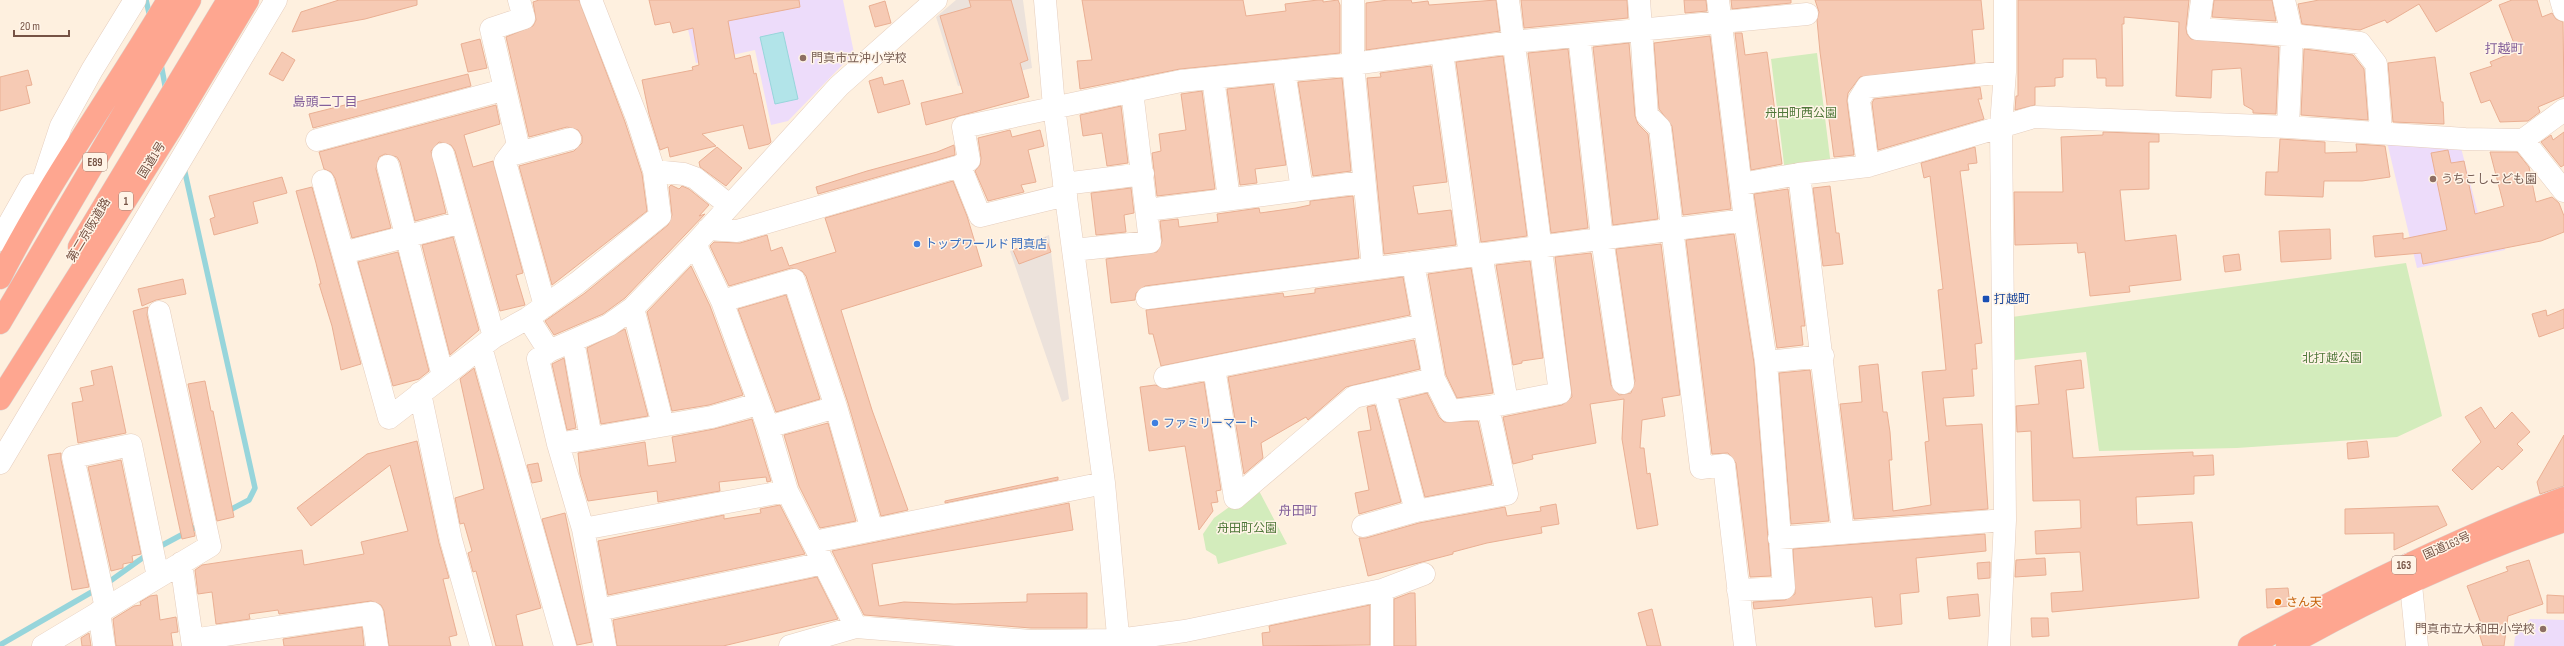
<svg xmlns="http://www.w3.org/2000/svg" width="2564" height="646" font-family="'Sofia Sans Condensed','Noto Sans JP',sans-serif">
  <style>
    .industrial { fill: #ece2db }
    .education { fill: #eddcfa }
    .green { fill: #d3ecbc }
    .water { fill: #b2e4e9; stroke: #97d5db }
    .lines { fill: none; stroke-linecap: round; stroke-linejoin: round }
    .stream { stroke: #97d5db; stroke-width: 5.5 }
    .building { fill: #f6cab4; stroke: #eaaf93 }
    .minor-casing { stroke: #e5cdbd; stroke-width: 23 }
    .highway-casing { stroke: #dbd2cf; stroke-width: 23 }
    .minor { stroke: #fff; stroke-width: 22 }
    .highway { stroke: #fea690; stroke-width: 22 }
    .education-dot { fill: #8d6e63; stroke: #fff4e7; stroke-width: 1.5 }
    .shop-dot { fill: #3f7fe0; stroke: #fff4e7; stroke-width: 1.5 }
    .transit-dot { fill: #1a4fb4; stroke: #fff4e7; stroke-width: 1.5 }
    .food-dot { fill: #e8710a; stroke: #fff4e7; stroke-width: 1.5 }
    .labels { text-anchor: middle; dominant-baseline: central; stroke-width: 3; stroke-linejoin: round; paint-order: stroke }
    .shield { fill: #fff4e7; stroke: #9f8376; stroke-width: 1 }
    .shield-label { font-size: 11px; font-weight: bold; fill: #765345 }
    .education-label { font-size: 12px; fill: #785e54; stroke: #fff4e7; text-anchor: start }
    .park-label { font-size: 12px; fill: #4f7739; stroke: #fff4e7 }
    .street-label { font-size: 12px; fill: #765345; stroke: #fff4e7 }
    .shop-label { font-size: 12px; fill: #366cbe; stroke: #fff4e7; text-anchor: start }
    .transit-label { font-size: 12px; fill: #164399; stroke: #fff4e7; text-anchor: start }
    .food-label { font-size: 12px; fill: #c56008; stroke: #fff4e7; text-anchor: start }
    .neighbourhood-label { font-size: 13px; fill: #835f9a; stroke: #fff4e7 }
  </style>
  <rect width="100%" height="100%" fill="#fef0df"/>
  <path class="industrial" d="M956 0H1023L1032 68 958 86 936 17Z
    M1049 235 1069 399 1062 402 1010 251Z"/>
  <path class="education" d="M681 0H843L854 53 788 121 771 125 755 50 696 63Z
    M2387 142 2460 144 2479 217 2498 213 2505 250 2417 268Z
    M2530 619 2564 620V646H2514L2515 637Z"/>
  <path class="green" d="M1817 53 1831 166 1785 172 1771 59Z
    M2406 263 2442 416 2397 437 2237 448 2099 451 2086 352 2015 360 2012 317Z
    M1257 487 1287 544 1218 564 1216 556 1206 550 1203 534 1214 518Z"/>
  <path class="water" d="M783 32 798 99 775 104 760 37Z"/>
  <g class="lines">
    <path class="stream" d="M146 0 150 17
      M161 64 166 91
      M184 168 255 488 249 500 226 512
      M157 548 200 525
      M106 584 148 554
      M0 645 97 589"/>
  </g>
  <path class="building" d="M339 0H417V5L365 19 292 32 301 12Z
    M539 0H579L625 122 642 174 647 211 552 285 519 166 574 151 582 143V136L578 130 567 127 529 137 506 37 533 26 536 20 533 2Z
    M649 0H799L800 7 728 21 735 59 750 55 754 74 756 73 771 142 769 144 749 149 743 125 702 134 716 146 670 157 668 147 660 150 649 114 642 80 693 70 692 67 699 65 693 28 673 33 670 22 655 25Z
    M969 0H1011L1028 60 1020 63 1029 97 926 125 921 103 963 93 940 16 971 7Z
    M1082 0H1243L1246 16 1286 11 1285 4 1318 0H1323V2L1338 0 1340 5V53L1180 69 1080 89 1077 61 1092 60Z
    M1388 0H1411L1412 3 1428 1 1429 5 1496 0 1500 31 1366 50V3Z
    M1521 0H1627L1628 18 1524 28Z
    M1684 0H1706L1707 11 1685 13Z
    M1731 0H1791V3L1732 9Z
    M1815 0H1981L1984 29 1972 30 1975 63 1860 77 1848 93 1847 101 1854 155 1834 157 1820 52 1817 20 1819 12Z
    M2018 0H2189L2186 28 2187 34 2191 39 2279 47 2276 114 2253 113V110L2244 105 2241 68 2212 70 2211 98 2176 96 2179 22 2124 17V24H2122L2123 86H2106V78H2097L2096 59H2063V77L2055 78V86L2035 87V105L2015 110 2016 96H2018Z
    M2214 0H2272L2276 21 2212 17Z
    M2319 0H2492L2436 32 2419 4 2387 23 2385 20 2360 30 2302 24 2298 4Z
    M2512 0H2537L2542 17 2552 13 2556 19 2563 22 2564 96 2538 107 2540 112 2528 121 2500 122 2490 100 2481 103 2470 73 2492 66 2490 62 2517 51 2499 5Z
    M885 1 891 23 875 27 869 6Z
    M1735 33H1742L1745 55 1767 52 1782 164 1751 170Z
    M1710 36 1731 209 1683 215 1672 126 1659 109 1654 43Z
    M480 39 487 68 468 72 461 44Z
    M1629 43 1635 116 1638 124 1648 134 1658 219 1613 225 1593 47Z
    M1568 49 1588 228 1551 233 1528 53Z
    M2304 49 2353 55 2364 69 2368 120 2301 115Z
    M282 52 295 60 283 81 269 74Z
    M1503 56 1527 236 1481 242 1456 62Z
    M2435 57 2441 102H2443L2444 124 2393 122 2388 63Z
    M1431 66 1447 182 1413 186 1418 214 1451 210 1456 245 1384 254 1367 78 1381 77 1380 73Z
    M28 70 32 85 26 86 30 103 0 111V77Z
    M468 74 471 86 313 128 309 114Z
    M882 77 884 85 903 80 910 104 878 113 869 81Z
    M1342 78 1351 171 1313 176 1298 82Z
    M1273 84 1286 165 1255 169 1257 183 1240 185 1227 89Z
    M1980 87 1982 99H1978L1984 119 1878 150 1872 103 1874 99Z
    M1202 91 1215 189 1157 196 1152 153 1161 151 1159 134 1186 130 1181 94Z
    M496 105 500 124 464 135 473 167 493 161 523 273 516 275 525 305 500 311 455 151 451 145 439 142 431 151 446 213 415 221 400 162 397 157 385 154 379 157 376 169 391 228 352 238 335 178 331 172 324 169 319 152Z
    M1121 106 1128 163 1107 166 1102 133 1083 136 1080 115Z
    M1010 130 1012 137 1040 130 1044 146 1028 150 1036 182 1021 185 1024 192 988 201 975 171 980 165 981 158 978 138Z
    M2103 132 2159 134V142H2149V189L2120 190 2125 241 2176 235 2181 280 2129 286 2130 292 2090 296 2085 252 2078 253 2077 243 2015 245 2014 192H2063L2061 137 2103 135Z
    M2564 132V165L2561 167 2541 142 2551 135 2553 140Z
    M2280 139 2325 142V153L2357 152 2356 144 2385 146 2390 177 2362 181H2324L2323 197 2265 195 2266 172H2278Z
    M954 145 955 155 818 194 816 187 867 171 937 152Z
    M717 147 742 168 726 186 700 167 699 162Z
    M1975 147 1977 163 1968 164 1969 170 1960 171 1982 343 1975 344 1977 369H1972L1974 396 1943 398 1946 426 1982 424 1988 509 1854 519 1840 404 1862 402 1859 366 1878 364 1883 412H1887L1890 432 1892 460H1889L1893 511 1931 505 1925 442 1929 441 1922 372 1946 370 1938 290 1943 289 1930 176 1924 178 1921 163Z
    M2448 150 2451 163 2464 161 2475 214 2504 206 2490 152H2517L2529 167 2536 202 2552 197 2559 203 2564 216V232L2541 241 2423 264 2421 253 2375 257 2373 236 2403 233V239L2447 230 2431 153Z
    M282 177 287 193 253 202 258 223 214 235 210 219 215 217 209 196Z
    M953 181 967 216 982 266 841 310 872 410 908 510 881 516 848 403 806 276 802 271 791 268 729 286 710 246 714 242 740 243 767 235 771 251 782 247 789 266 836 252 825 218Z
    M671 185 679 189 682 186 689 189 709 205 699 216 705 214 625 298 603 314 554 335 545 321 585 293 668 225 672 215 669 187Z
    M1830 186 1836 233H1839L1843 264 1823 266 1813 188Z
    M312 187 361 364 341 370 332 326 319 284H321L316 263 296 191Z
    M1131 188 1134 213 1124 215 1126 232 1096 235 1091 193Z
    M1788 189 1805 326H1801L1803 345 1777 348 1754 194Z
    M1353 196 1359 258 1145 286 1136 293 1135 300 1111 303 1106 259 1157 252 1162 241 1160 221 1178 219 1179 227 1218 222 1217 214 1259 208 1260 213 1296 208 1310 205V201Z
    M2330 229 2331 259 2281 262 2279 231Z
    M1734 234 1754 363 1771 576 1750 577 1736 463 1728 453 1712 454 1686 240Z
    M453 237 479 330 450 355 422 245Z
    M1046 238 1051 252 1019 264 1013 250Z
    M1661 244 1680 395 1662 398 1665 416 1642 420 1640 448H1644L1647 474 1650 473 1658 525 1637 529 1622 439 1624 399 1590 404 1596 443 1532 455 1533 459 1513 464 1503 417 1562 405 1572 397 1555 257 1591 253 1611 385 1619 395 1631 393 1635 381 1616 249Z
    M398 252 429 371 419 379 393 386 358 262Z
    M2239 254 2241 270 2225 272 2223 256Z
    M1530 261 1543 358 1522 361V363L1513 365 1496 265Z
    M691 266 710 306 743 395 709 405 672 411 647 312Z
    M1471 268 1493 393 1457 398 1446 375 1428 274Z
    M1403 277 1410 315 1161 366 1153 334H1149L1146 310 1283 293 1284 297 1315 293V289Z
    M183 279 186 294 156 300 142 306 138 289Z
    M786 295 820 399 776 412 738 309Z
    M148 307 147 315 195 536 182 539 133 311Z
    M2564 309V328L2539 337 2532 314 2546 310 2547 316Z
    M625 329 648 416 601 424 587 348Z
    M1414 340 1420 369 1346 387 1308 420 1306 417 1261 443 1263 458 1244 474 1228 377Z
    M564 358 576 428 567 430 552 364Z
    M2081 360 2084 388 2066 390 2073 458 2193 452V456L2213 455 2214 475 2194 476V494L2136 497 2137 525 2192 522 2199 598 2052 612 2051 593 2083 591 2080 552 2036 554 2035 531 2081 528 2080 500 2033 501 2031 431 2017 432 2016 406 2039 404 2035 366Z
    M112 366 126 433 78 443 72 403 83 401 80 388 94 385 91 371Z
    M474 368 541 608 516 615 523 646H496L476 571 473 572 468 553 472 551 464 523 460 524 455 498 484 489 460 379Z
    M1810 370 1829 521 1791 524 1779 373Z
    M205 381 211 411H213L234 517 217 521 188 384Z
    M1204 382 1221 490 1216 491 1218 502 1211 503 1213 511 1199 530 1185 446 1149 451 1140 387 1155 385 1167 389Z
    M1427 393 1439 417 1444 422 1478 421 1492 484 1425 497 1399 400Z
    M1375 405 1401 502 1359 514 1355 493 1369 490 1358 432 1371 430 1367 407Z
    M2481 407 2495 429 2512 412 2530 432 2517 444 2523 450 2502 470 2498 466 2472 490 2452 470 2481 442 2465 417Z
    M752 419 771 481 767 482 766 477 719 482 720 491 658 502 657 491 588 501 580 474 578 453 645 442 648 466 676 462 672 437 714 429Z
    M828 423 856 521 820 528 799 486 784 435Z
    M2564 435V486L2540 494 2537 482Z
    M417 441 439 543 449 578 443 579 457 635 449 637 451 646H389L384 611 381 605 371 601 279 614 278 610 249 614 250 619 216 624 212 592 198 594 195 570 202 565 302 550 304 565 364 554 361 542 408 531 390 465 311 526 297 508 367 454Z
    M2367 441 2369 457 2348 459 2347 443Z
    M61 453V460L89 587 72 590 48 455Z
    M121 460 141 554 132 556 133 562 123 564V568L111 571 88 467Z
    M538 463 542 481 532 483 527 465Z
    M1058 477V480L945 503V501Z
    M1069 503 1073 530 872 564 879 606 904 602 954 604 1027 602V594L1087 593V628H1031L864 615 832 551Z
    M1556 504 1559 524 1541 527 1542 533 1487 543 1453 552V554L1368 576 1359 538H1366L1419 523 1505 507 1507 516 1541 511 1540 507Z
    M780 505 805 554 608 595 598 541 724 515V519L761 513 760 509Z
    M2438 506 2447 525 2394 550V533L2345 534V509Z
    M565 513 592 642 577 645 542 519Z
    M1985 534 1986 551 1916 558 1919 592 1900 594 1902 624 1875 627 1872 597 1754 609 1753 602 1785 600 1795 594 1793 549Z
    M2045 558 2046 575 2015 577 2016 560Z
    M2529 560 2543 604 2508 616 2504 646H2483L2479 633 2484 631 2467 586 2508 571 2506 567Z
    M1990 562V578L1978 579 1977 563Z
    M817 577 838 619 723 646H617L613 620Z
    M2288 588 2290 606 2267 608 2266 589Z
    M1410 593H1415L1416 646H1394V599Z
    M1978 594 1980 616 1949 619 1947 597Z
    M157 595 160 620 176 617 178 632 171 633 173 646H116L113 619 134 606 141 605 140 602 150 596Z
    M2547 595 2564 596V613H2547Z
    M1370 605V645L1263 646 1262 633 1270 632 1269 626Z
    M1652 609 1661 646H1647L1638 613Z
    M2031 618H2048L2049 636 2032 637Z
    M362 627 364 646H284L283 639Z
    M89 633 91 646H82L81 638Z"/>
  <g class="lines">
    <g class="minor-casing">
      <path id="minor" d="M519 0 524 18 491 29 518 145 505 162 545 306
        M591 0 637 118 654 171 684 174 695 178 729 205
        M1045 0 1054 107 1104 483 1119 646
        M1353 0V64L1373 268
        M1639 0 1647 115 1660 128 1701 468 1724 465 1745 646
        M1718 0 1745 220 1766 362 1784 588 1738 590
        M2202 0 2198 29 2292 35 2360 43 2376 64 2381 131
        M2284 0 2292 35 2288 127
        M2561 0 2564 10
        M1579 36 1602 238 1623 383
        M1442 52 1470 256
        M1284 71 1302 190
        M1213 78 1229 199
        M317 140 503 90
        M2523 140 2564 191
        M443 154 494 337
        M511 155 570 139
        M388 166 443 376
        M960 166 969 160 963 127 1181 81 1353 64 1512 42 1807 14
        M1868 166 1859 100 1867 87 2005 72
        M1799 174 1843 533
        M323 181 389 418 494 337 528 318 577 283 660 216 654 171
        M1064 184 1143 174
        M1741 184 1799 174 1868 166 2034 117 2288 127 2465 139 2523 140 2564 110
        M1147 210 1363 182
        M32 214 61 126 92 70 135 0
        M708 229 737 231 960 166 980 216 1066 195
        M0 240 31 185
        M695 244 722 301 768 427 787 491 856 627
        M1073 250 1150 242 1132 91
        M343 253 462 222
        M1481 254 1507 402
        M1413 263 1434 379 1450 411 1488 407 1560 393 1508 0
        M1147 298 1745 220
        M722 301 794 280 836 407 872 530
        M633 308 663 425
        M528 318 549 351
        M573 341 591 438
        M481 347 565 646
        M1766 362 1823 356
        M1214 368 1235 498
        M1165 377 1424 325
        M1384 390 1416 511
        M420 393 451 540 481 646
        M768 427 836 407
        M558 444 712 417 758 404
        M0 463 276 0
        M1235 498 1354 397 1434 379
        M1363 526 1416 511 1507 494 1488 407
        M583 529 787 491
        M1779 538 2005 520
        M814 542 1104 483
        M181 563 193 646
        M2409 564 2417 646
        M1382 590V646
        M106 608 73 457 131 445 158 577
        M598 610 824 563
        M99 612 104 646
        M192 640 372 613 377 646
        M43 646 210 546 159 312
        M605 646 583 529 558 444 538 359 549 351 609 325 633 308 695 244 839 86 936 0
        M790 646 856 627 1031 641 1118 640 1185 631 1382 590 1424 574
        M1999 646 2005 520 2001 125 2005 72V0"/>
    </g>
    <g class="highway-casing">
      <path id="highway" d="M79 247 228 0
        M0 278C49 181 113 93 168 0
        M0 323 190 0
        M0 399 172 127 248 0
        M2249 646C2352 590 2455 539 2564 498
        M2287 646C2375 596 2468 554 2564 521"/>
    </g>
    <use href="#minor" class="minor"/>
    <use href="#highway" class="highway"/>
  </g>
  <g class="education-dot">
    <circle cx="803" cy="58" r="4"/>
    <circle cx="2433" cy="179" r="4"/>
    <circle cx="2543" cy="629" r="4"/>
  </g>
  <g class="shop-dot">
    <circle cx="917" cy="244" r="4"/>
    <circle cx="1155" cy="423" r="4"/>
  </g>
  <rect class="transit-dot" x="1982" y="295" width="8" height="8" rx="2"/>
  <circle class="food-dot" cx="2278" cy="602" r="4"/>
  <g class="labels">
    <g class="shield">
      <rect x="83" y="153" width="24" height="18" rx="3"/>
      <rect x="119" y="192" width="14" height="18" rx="3"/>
      <rect x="2392" y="556" width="24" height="18" rx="3"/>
    </g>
    <g class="shield-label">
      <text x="95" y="162">E89</text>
      <text x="126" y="201">1</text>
      <text x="2404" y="565">163</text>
    </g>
    <g class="education-label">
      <text x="811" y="58">門真市立沖小学校</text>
      <text x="2441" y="179">うちこしこども園</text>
      <text x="2535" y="629" text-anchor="end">門真市立大和田小学校</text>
    </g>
    <g class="park-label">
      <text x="1801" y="113">舟田町西公園</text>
      <text x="2332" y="358">北打越公園</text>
      <text x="1247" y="528">舟田町公園</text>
    </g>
    <g class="street-label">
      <text transform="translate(152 160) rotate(-58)">国道1号</text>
      <text transform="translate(89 230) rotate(-59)">第二京阪道路</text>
      <text transform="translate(2447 546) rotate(-24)">国道163号</text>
    </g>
    <g class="shop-label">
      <text x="925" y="244">トップワールド 門真店</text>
      <text x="1163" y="423">ファミリーマート</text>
    </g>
    <g class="transit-label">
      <text x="1994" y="299">打越町</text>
    </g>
    <g class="food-label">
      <text x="2286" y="602">さん天</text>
    </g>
    <g class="neighbourhood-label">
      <text x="2504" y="49">打越町</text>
      <text x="325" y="102">島頭二丁目</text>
      <text x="1298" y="511">舟田町</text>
    </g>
  </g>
  <path d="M14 30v6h55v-6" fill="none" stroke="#765345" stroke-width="2"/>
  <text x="20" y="30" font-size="12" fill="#765345" stroke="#fff4e7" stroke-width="3" paint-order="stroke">20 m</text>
</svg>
